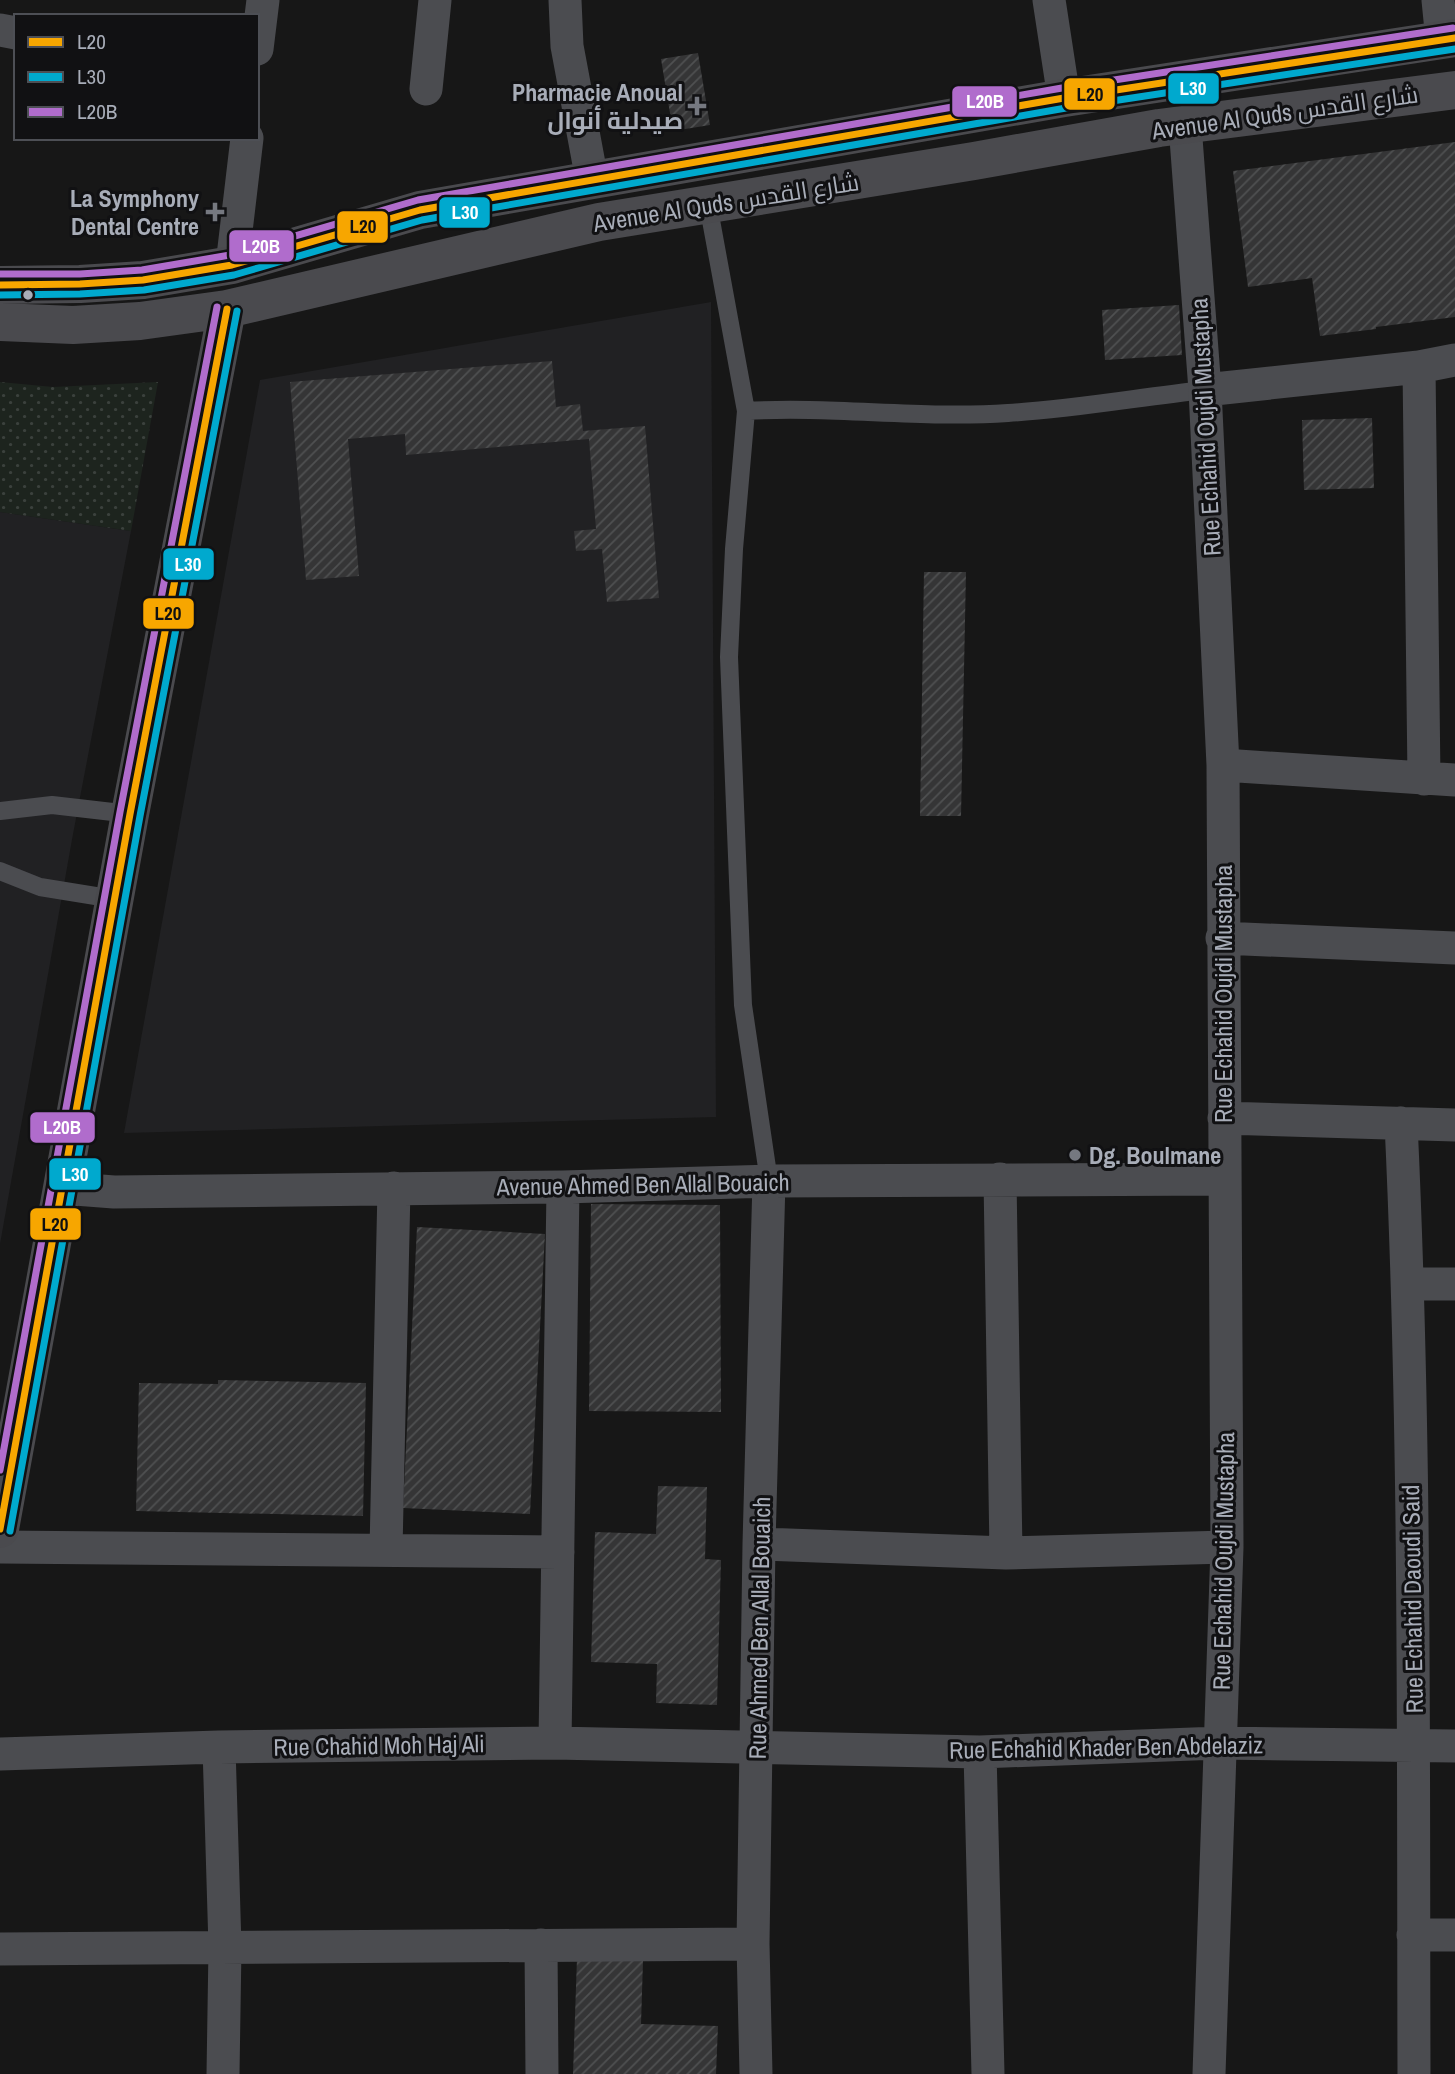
<svg xmlns="http://www.w3.org/2000/svg" width="1455" height="2074" font-family="'Archivo Narrow',Cairo,sans-serif">
  <style>
    .built { fill: #212123 }
    .grass { fill: url(#grass-dots) }
    .building { fill: url(#building-hatch) }
    .lines { fill: none; stroke-linecap: round; stroke-linejoin: round }
    .lane { stroke: #4b4c50; stroke-width: 18 }
    .street { stroke: #4b4c50; stroke-width: 33 }
    .secondary { stroke: #4a4a4e; stroke-width: 38 }
    .bus-1-casing { stroke: #111113; stroke-width: 12 }
    .bus-2-casing { stroke: #111113; stroke-width: 12 }
    .bus-3-casing { stroke: #111113; stroke-width: 12 }
    .bus-1 { stroke: #f7a600; stroke-width: 7 }
    .bus-2 { stroke: #00a9ce; stroke-width: 7 }
    .bus-3 { stroke: #b06ccc; stroke-width: 7 }
    .poi-dot { fill: #757880; stroke: #111113; stroke-width: 2.5 }
    .bus-dot { fill: #a8adb8; stroke: #111113; stroke-width: 2.5 }
    .labels { text-anchor: middle; dominant-baseline: central; stroke-width: 6; stroke-linejoin: round; paint-order: stroke }
    .poi-label { font-size: 24px; font-weight: bold; fill: #a8adb8; stroke: #111113; text-anchor: end }
    .street-label { font-size: 24px; fill: #a8adb8; stroke: #111113 }
    .line-badge { stroke: #111113; stroke-width: 2.5 }
    .badge-label { font-size: 19px; text-anchor: middle; font-weight: bold; fill: #fff }
    .pale-badge-label { font-size: 19px; text-anchor: middle; font-weight: bold; fill: #111 }
  </style>
  <defs>
    <pattern id="grass-dots" width="8" height="8" patternUnits="userSpaceOnUse" patternTransform="scale(1.75)"><rect width="8" height="8" fill="#1d241e"/><path d="M2 2h.1M6 6h.1" fill="none" stroke="#3b413d" stroke-width="1.8" stroke-linecap="round"/></pattern>
    <pattern id="building-hatch" width="6" height="6" patternUnits="userSpaceOnUse" patternTransform="scale(1.75)"><rect width="6" height="6" fill="#353536"/><path d="M-1 1l2-2M0 6l6-6M5 7l2-2" fill="none" stroke="#4f5051"/></pattern>
  </defs>
  <rect width="100%" height="100%" fill="#171717"/>
  <path class="built" d="M711 302 716 1117 124 1133 260 380Z
    M0 512 131 531 73 834 0 1244Z"/>
  <path class="grass" d="M0 382 53 387 158 382 131 531 0 512Z"/>
  <path class="building" d="M698 53 710 125 673 131 661 59Z
    M1455 142V317L1376 327V329L1320 336 1312 278 1248 287 1233 171Z
    M1179 305 1182 355 1105 360 1102 310Z
    M552 361 556 407 580 404 583 431 645 426 659 598 607 602 602 549 576 551 574 531 596 529 589 439 406 455 405 434 348 439 359 576 306 580 290 382Z
    M1372 418 1374 488 1304 490 1302 420Z
    M924 572H966L961 816H920Z
    M591 1204 720 1205 721 1412 589 1411Z
    M417 1227 545 1234 530 1514 403 1508Z
    M218 1380 366 1383 363 1516 136 1511 139 1383 218 1384Z
    M658 1486 707 1487 705 1559 721 1560 717 1705 656 1703 657 1664 591 1662 595 1532 656 1534Z
    M577 1958 643 1961 641 2024 718 2026 716 2074H573Z"/>
  <g class="lines">
    <path class="lane" d="M708 204 746 411
      M0 811 52 805 130 814
      M0 871 40 887 114 899
      M769 1181 743 1005 729 657 734 549 746 411C833 406 921 419 1008 413 1074 409 1140 397 1205 390"/>
    <path class="street" d="M565 0 567 46 592 180
      M1049 0 1064 98
      M1438 0 1442 40
      M0 30 16 33
      M257 49 263 0
      M426 89 435 0
      M1185 125 1205 390 1223 765 1227 1547 1209 2074
      M232 265 247 138
      M1419 367 1424 779
      M1205 390 1419 367 1455 360
      M1223 765 1455 780
      M1222 938 1455 948
      M1224 1118 1455 1125
      M1401 1123C1416 1440 1413 1757 1414 2074
      M1000 1179 1006 1553
      M62 1188 114 1192 563 1187 769 1181 1224 1179
      M1409 1284H1455
      M759 1544 1006 1553 1227 1547
      M0 1547 558 1552
      M386 1550 394 1188
      M555 1743 563 1187
      M219 1747 225 1947 223 2074
      M980 1752 988 2074
      M0 1754 219 1747 555 1743 980 1752 1219 1743 1455 1746
      M1413 1935H1455
      M541 1945 542 2074
      M0 1949 753 1944
      M756 2074 753 1944 759 1544 769 1181"/>
    <path class="secondary" d="M0 285 80 284 143 280 232 265 420 210 1064 98 1455 38
      M0 322 73 325 140 321 227 309 599 222 974 161 1159 128 1455 90
      M0 1529 130 814 227 309"/>
    <g class="bus-1-casing">
      <path id="bus-1" d="M0 285 80 284 143 280 232 265 420 210 1064 98 1455 38
        M0 1529 130 814 227 309"/>
    </g>
    <g class="bus-2-casing">
      <path id="bus-2" d="M0 295 80 294 144 290 234 275 422 220 1066 108 1455 49
        M10 1531 140 816 237 311"/>
    </g>
    <g class="bus-3-casing">
      <path id="bus-3" d="M0 274H80L142 270 230 255 418 200 1062 88 1453 28
        M0 1470 120 812 217 307"/>
    </g>
    <use href="#bus-1" class="bus-1"/>
    <use href="#bus-2" class="bus-2"/>
    <use href="#bus-3" class="bus-3"/>
  </g>
  <g class="poi-dot">
    <path d="M693.5 95.5h7v7h7v7h-7v7h-7v-7h-7v-7h7z"/>
    <path d="M211.5 201.5h7v7h7v7h-7v7h-7v-7h-7v-7h7z"/>
    <circle cx="1075" cy="1155" r="7"/>
  </g>
  <circle class="bus-dot" cx="28" cy="295" r="6"/>
  <g class="labels">
    <g class="poi-label">
      <text x="683" y="92">Pharmacie Anoual<tspan x="683" dy="28">صيدلية أنوال</tspan></text>
      <text x="199" y="198">La Symphony<tspan x="199" dy="28">Dental Centre</tspan></text>
      <text x="1089" y="1155" text-anchor="start">Dg. Boulmane</text>
    </g>
    <g class="street-label">
      <text transform="translate(1285 112) rotate(-8)">Avenue Al Quds شارع القدس</text>
      <text transform="translate(726 202) rotate(-9)">Avenue Al Quds شارع القدس</text>
      <text transform="translate(1205 427) rotate(-93)">Rue Echahid Oujdi Mustapha</text>
      <text transform="translate(1223 994) rotate(-90)">Rue Echahid Oujdi Mustapha</text>
      <text transform="translate(643 1184) rotate(-1)">Avenue Ahmed Ben Allal Bouaich</text>
      <text transform="translate(1223 1561) rotate(-89)">Rue Echahid Oujdi Mustapha</text>
      <text transform="translate(1412 1599) rotate(-91)">Rue Echahid Daoudi Said</text>
      <text transform="translate(759 1628) rotate(-89)">Rue Ahmed Ben Allal Bouaich</text>
      <text transform="translate(379 1745) rotate(-1)">Rue Chahid Moh Haj Ali</text>
      <text transform="translate(1106 1747) rotate(-1)">Rue Echahid Khader Ben Abdelaziz</text>
    </g>
  </g>
  <g class="line-badge">
    <rect x="1167" y="72" width="53" height="33" rx="7" fill="#00a9ce"/>
    <rect x="1063" y="77" width="53" height="34" rx="7" fill="#f7a600"/>
    <rect x="951" y="85" width="67" height="33" rx="7" fill="#b06ccc"/>
    <rect x="438" y="196" width="53" height="33" rx="7" fill="#00a9ce"/>
    <rect x="336" y="210" width="53" height="34" rx="7" fill="#f7a600"/>
    <rect x="228" y="229" width="67" height="34" rx="7" fill="#b06ccc"/>
    <rect x="162" y="547" width="53" height="34" rx="7" fill="#00a9ce"/>
    <rect x="142" y="597" width="53" height="33" rx="7" fill="#f7a600"/>
    <rect x="29" y="1111" width="67" height="33" rx="7" fill="#b06ccc"/>
    <rect x="48" y="1157" width="54" height="34" rx="7" fill="#00a9ce"/>
    <rect x="29" y="1207" width="53" height="34" rx="7" fill="#f7a600"/>
  </g>
  <g class="badge-label">
    <text x="1193" y="95">L30</text>
    <text x="985" y="108">L20B</text>
    <text x="465" y="219">L30</text>
    <text x="261" y="253">L20B</text>
    <text x="188" y="571">L30</text>
    <text x="62" y="1134">L20B</text>
    <text x="75" y="1181">L30</text>
  </g>
  <g class="pale-badge-label">
    <text x="1090" y="101">L20</text>
    <text x="363" y="233">L20</text>
    <text x="168" y="620">L20</text>
    <text x="55" y="1231">L20</text>
  </g>
  <rect x="14" y="14" width="245" height="126" fill="#111113" stroke="#4d4f55" stroke-width="2"/>
  <rect x="28" y="37" width="35" height="10" fill="#f7a600" stroke="#4d4f55" stroke-width="2"/>
  <text x="77" y="49" font-size="21" fill="#a8adb8">L20</text>
  <rect x="28" y="72" width="35" height="10" fill="#00a9ce" stroke="#4d4f55" stroke-width="2"/>
  <text x="77" y="84" font-size="21" fill="#a8adb8">L30</text>
  <rect x="28" y="107" width="35" height="10" fill="#b06ccc" stroke="#4d4f55" stroke-width="2"/>
  <text x="77" y="119" font-size="21" fill="#a8adb8">L20B</text>
</svg>
